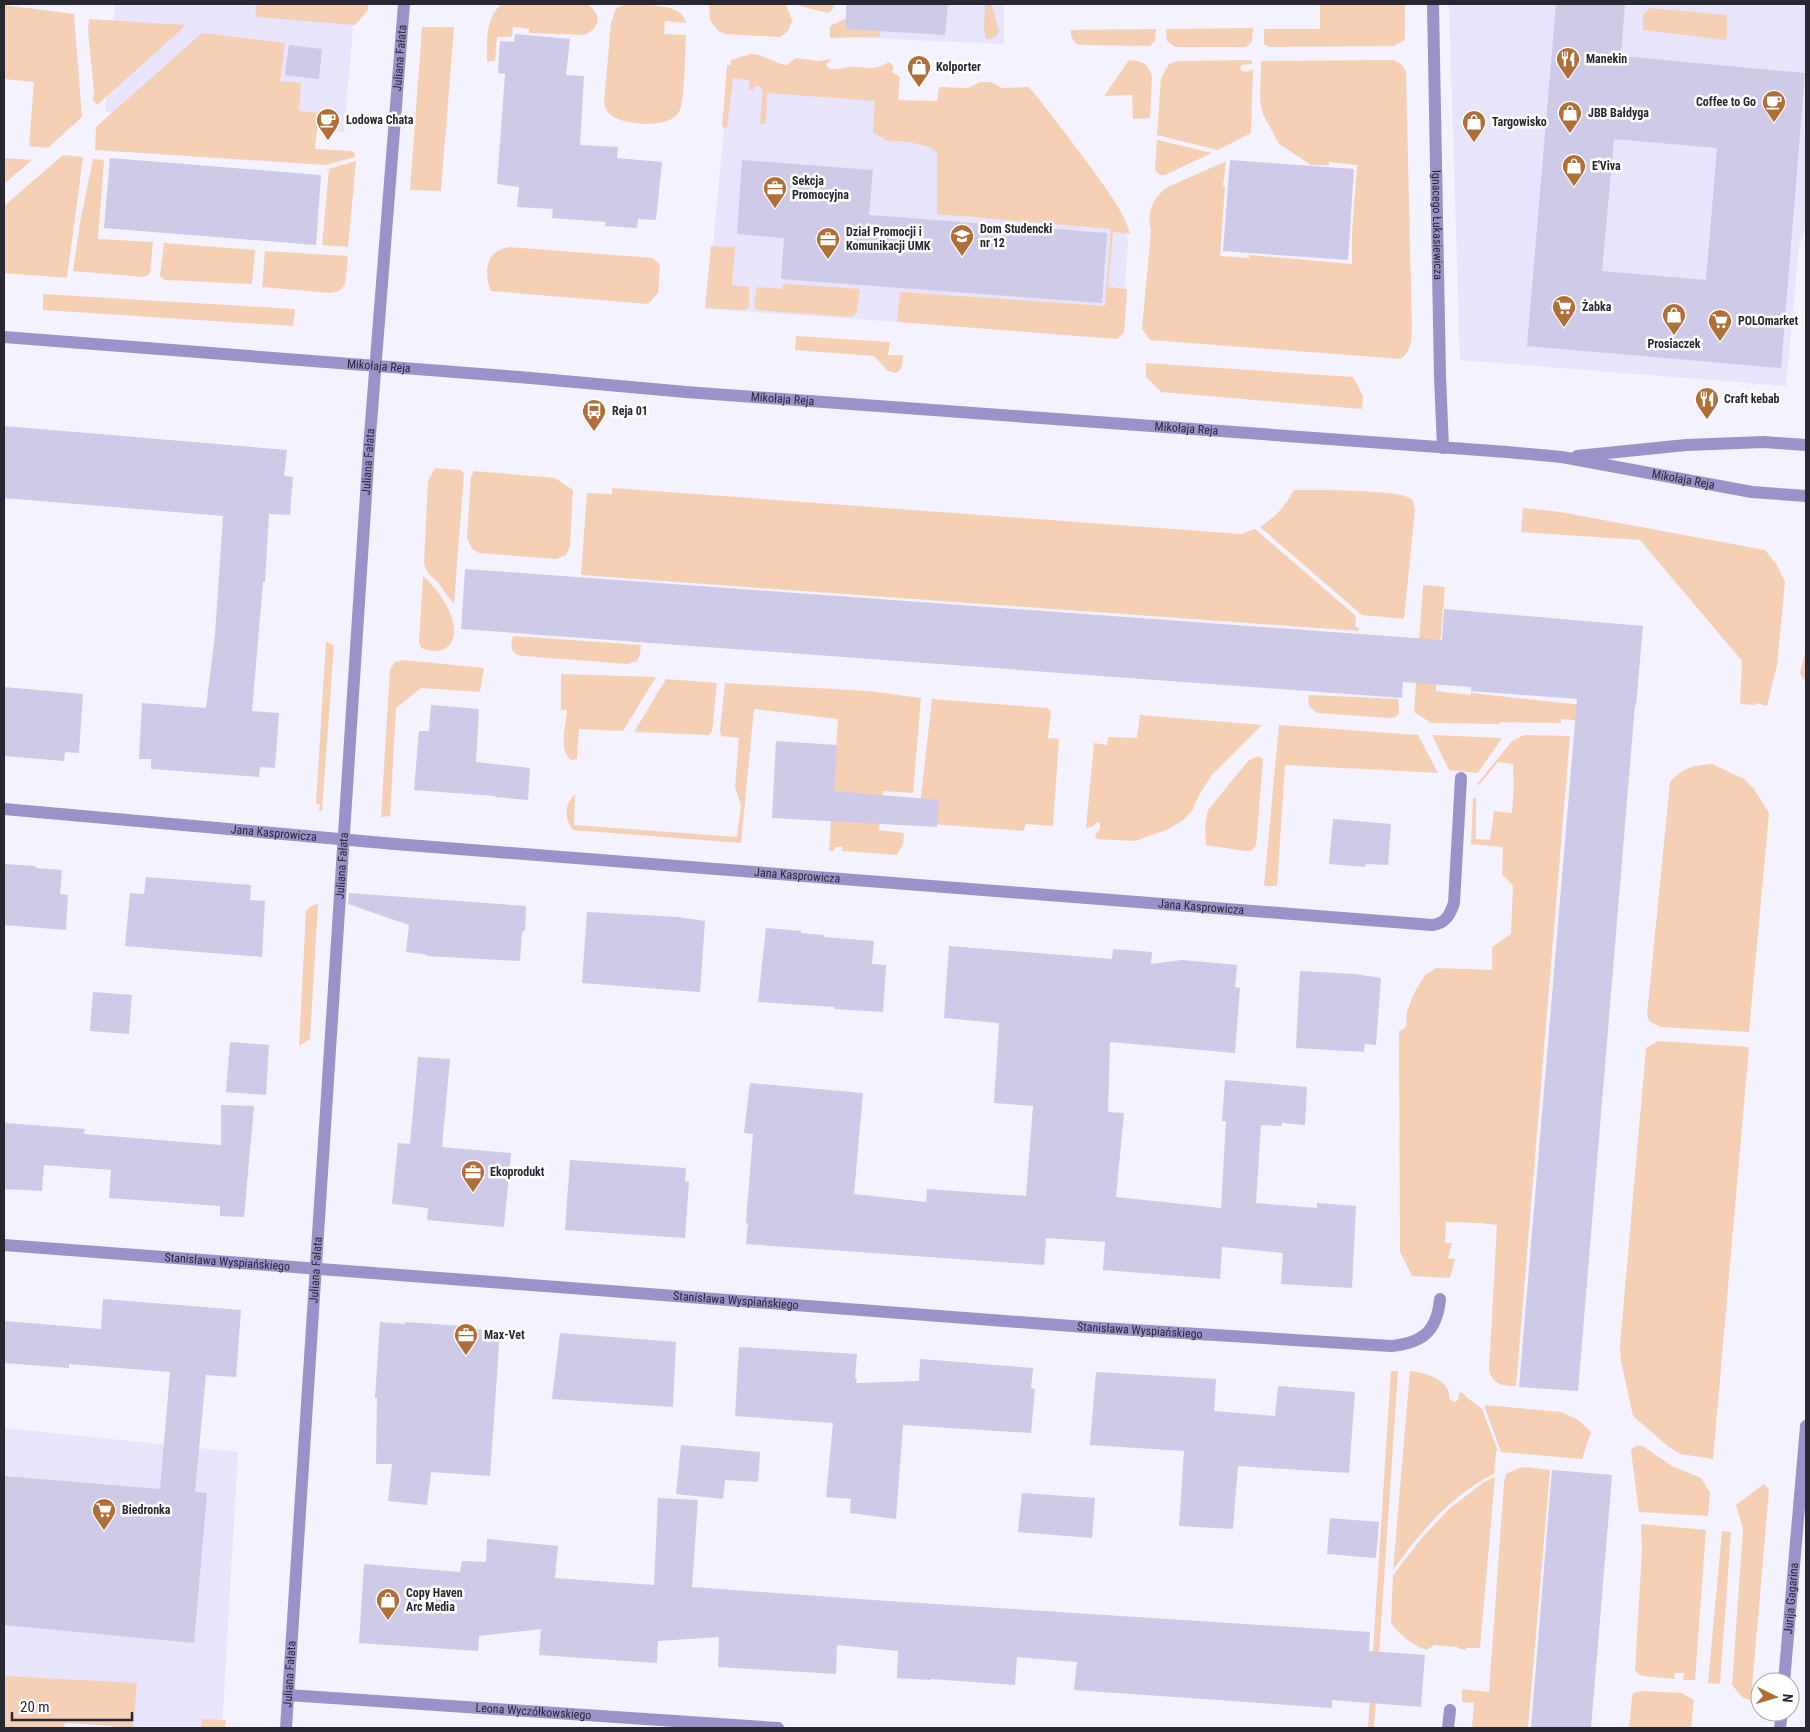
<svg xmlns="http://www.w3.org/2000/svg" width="1810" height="1732" font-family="'Roboto Condensed',sans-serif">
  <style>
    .built { fill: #e7e4fb }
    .green { fill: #f6d0b4 }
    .building { fill: #cecae8; fill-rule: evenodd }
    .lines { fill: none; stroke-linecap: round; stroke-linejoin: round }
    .minor { stroke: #9b92ca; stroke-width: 12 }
    .labels { text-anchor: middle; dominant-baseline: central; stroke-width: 5; stroke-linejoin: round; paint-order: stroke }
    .street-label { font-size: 12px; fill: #292732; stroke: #fff }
    .poi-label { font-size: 12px; font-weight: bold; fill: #292732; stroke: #fff; text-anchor: start }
  </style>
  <rect width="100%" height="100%" fill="#f3f2fe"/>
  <path class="built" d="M115 4H355L344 132 105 112Z
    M882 4H1004V44L865 38 868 10Z
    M1449 4H1806V226L1799 246 1786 386 1460 360Z
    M729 75 894 101 1125 224 1128 245 1121 337 707 309Z
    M4 1428 238 1452 222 1728H132L4 1676Z"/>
  <path class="green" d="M259 4H368V10L355 25 257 17 255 8Z
    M501 4H587C602 13 601 29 584 35L529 33V29L513 27 512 37H497L495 61 487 62C487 40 485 20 501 4Z
    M626 4C639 5 675 4 682 15 684 17 685 20 686 23L665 21 664 34 686 35C685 51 685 102 679 112 670 129 624 126 611 115 606 111 605 107 604 102L611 23 616 8Z
    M709 4H786L792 21 788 31 780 37 725 34 718 31 710 20Z
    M799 4H835L832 10 828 13 800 6Z
    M876 4H880V37L830 38V26Z
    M985 4H992L999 32C996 38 992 39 986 39L984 28Z
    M1320 4H1405V40L1394 46 1269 47 1264 44V29H1320Z
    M4 5 74 14 82 117 48 148 29 146 34 82 4 79Z
    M1650 8 1727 15V40L1643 30V15Z
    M89 19 184 25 183 28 97 105 93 100 94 92 88 31Z
    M422 27H454L441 191 410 190Z
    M1253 28 1252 42 1246 47H1175L1167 41 1166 29Z
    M1156 29 1155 41 1150 46 1080 45 1075 43 1071 36V30Z
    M202 33 285 43 280 81 301 83 299 111 339 115V123L318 122 315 149 351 151 355 153V157L325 165 95 150 96 127Z
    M751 54C765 54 774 64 787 65L795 58 819 61 832 59 826 65 829 69C838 70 841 68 849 67 867 65 871 73 889 62L894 66 892 72 900 77 898 100 937 101 939 87 968 88 980 82H991L1002 88 1029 87C1054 118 1077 148 1100 180 1112 198 1124 212 1130 234L1113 232 1108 287 1127 289 1124 333 1117 339 897 322 900 292 1105 306 1111 229 937 214V152L930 147 909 142 887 141 873 132 875 101 767 93 766 124H760L763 91 760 86H755L753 90H749V80L733 78 727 128 722 127 727 65H730L731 60Z
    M1129 60C1142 61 1148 63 1152 76L1150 118 1133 119 1132 95 1104 96Z
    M1248 60 1252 61V64L1241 65 1240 69C1244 73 1248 72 1253 69L1251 133 1218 150 1157 135 1161 78 1169 64 1179 61Z
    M1393 60C1400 62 1405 66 1406 73L1412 330C1411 342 1411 351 1401 359L1150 340 1142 329 1151 231C1146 213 1153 197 1168 187L1226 161 1223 186H1225L1220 256 1249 258V255L1352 264V234L1357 165 1329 162V165H1311L1279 144 1263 114 1260 101 1261 61Z
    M1157 140 1212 153 1165 175H1159L1155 170Z
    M63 155 83 157 67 278 4 273V206Z
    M4 158 32 160 4 184Z
    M93 159 104 160 98 239 153 242 150 274 144 277 73 271 80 223Z
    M356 161 348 247 322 245 329 169Z
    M164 243 255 250 252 284 165 280 160 276Z
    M711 246 735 247 732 285 749 287V307L745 310 705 308Z
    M508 247 653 258 660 265 658 293 648 304 491 291C486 280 484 260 496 252 500 250 504 248 508 247Z
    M265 251 348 256 345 285 339 291 330 293 262 287Z
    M783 284 860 289 857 312 852 317 756 310 754 305 757 287 782 289Z
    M43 294 295 309 293 326 43 310Z
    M796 336 890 342 888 355H903C902 362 903 371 895 373L888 371 874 356 795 350Z
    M1146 363 1353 377 1363 396 1362 409 1161 392 1146 377Z
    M435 468 461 470 464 474 454 604C449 598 445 593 441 586 434 576 428 579 424 563L428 481Z
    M474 471 555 478 573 490 570 547 566 555 556 559 479 553 472 549 467 538 471 476Z
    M612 488 1241 534 1255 529 1356 616 1355 627H1358L1359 631 581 575 587 493 612 494Z
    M1294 490C1316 490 1397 489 1412 499L1415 509 1404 619 1362 615 1260 527C1277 515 1284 508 1294 490Z
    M1523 508 1560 512 1765 550 1777 565 1785 582 1777 665 1767 706 1756 703 1755 705 1740 704 1742 661 1640 540 1521 532Z
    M423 576C434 585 448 604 452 618 460 642 446 658 421 648L419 642Z
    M1423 585 1445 587 1436 691 1470 695 1471 693 1592 706 1589 721 1561 719V723L1501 722 1499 724 1431 723 1414 712Z
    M513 636 641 645 640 654 637 661 628 664 523 656 517 655C510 650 511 644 513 636Z
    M326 641 334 646 322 811H319L320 805 316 804Z
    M1806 649V684L1800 673Z
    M404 660 484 668 480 692 421 688 396 708 390 816 381 817 390 669 395 662Z
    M561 674 656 677 623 731 579 729 577 759 571 760C558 749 566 726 567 710H561Z
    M666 679 717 683 712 731 709 735 634 732Z
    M725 683 869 691 921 698 913 793 883 791 879 830 904 833 903 845 897 855 842 851V847H835L834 851H829L838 719 754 709 741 843 573 830C564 819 564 804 575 794L574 825 737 837 741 805 735 787 739 738 721 736 720 730Z
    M1308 695 1398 699 1399 714 1394 718H1388L1317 713 1309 706Z
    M932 699 1048 708 1051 712 1048 738 1059 739 1053 826 1026 824 1023 831 918 823Z
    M1140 715 1262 725 1212 775 1199 795 1192 811 1183 820 1169 829 1135 841 1097 839 1095 836 1097 832 1100 830V823L1096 822 1094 826 1086 828 1094 743 1107 745 1108 737 1137 738Z
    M1279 725 1418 735 1438 773 1285 765 1277 886H1264Z
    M1432 735 1502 738 1478 773 1449 770Z
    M1524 735 1570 736 1516 1386C1502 1386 1494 1385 1489 1371L1497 1225 1480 1223 1446 1222 1445 1243H1452L1448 1258 1455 1259 1450 1278 1412 1276 1400 1252 1399 1031 1404 1029 1406 1025 1407 1012 1413 995 1425 975 1430 972 1436 968 1492 970V947L1511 934 1513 886 1502 874 1503 847 1471 844 1473 798H1476V839L1490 840 1494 811 1512 813 1514 785 1513 764 1498 762 1479 785 1477 784 1512 741Z
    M1258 756 1263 759 1256 846 1251 851H1245L1206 845 1205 825 1208 810 1248 761Z
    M1712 764 1744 779 1754 789 1769 813 1749 1032 1660 1027 1649 1021 1647 1015 1670 782C1684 767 1692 766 1712 764Z
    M318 904 310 1039 299 1046 306 912C309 906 312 905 318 904Z
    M1658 1041 1749 1047 1713 1459 1680 1454 1669 1447 1633 1416 1621 1361 1620 1346 1646 1048Z
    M1391 1371H1398L1374 1728H1368Z
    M1410 1371C1421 1372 1441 1377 1447 1388 1449 1391 1449 1396 1450 1400L1455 1402 1458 1400 1459 1392 1463 1393C1468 1400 1476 1403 1482 1409L1498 1451H1496L1494 1474C1452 1494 1420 1532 1393 1570Z
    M1484 1405 1561 1412 1577 1419 1591 1432 1582 1459 1501 1452Z
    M1638 1445 1644 1447 1672 1466 1701 1478 1710 1493 1708 1516 1639 1512 1631 1451 1633 1448Z
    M1526 1467 1550 1470 1528 1728H1472L1474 1703 1462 1702V1689L1489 1692 1504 1483 1506 1474 1519 1468Z
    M1495 1477 1480 1648H1466V1650L1460 1649 1457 1647 1435 1645 1426 1650C1411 1644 1401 1636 1391 1623L1393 1575 1422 1538 1449 1509 1484 1482Z
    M1764 1484 1769 1490 1751 1700 1743 1698 1732 1685 1743 1529 1736 1505Z
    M1641 1524 1706 1530 1695 1680H1683L1684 1673H1675L1674 1679 1644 1676 1640 1675 1635 1670 1642 1550Z
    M1722 1531 1731 1532 1720 1684 1708 1683Z
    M4 1676 137 1683 133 1728H113V1726L65 1723 64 1728H4Z
    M1642 1691 1682 1693 1694 1700 1691 1728H1629L1632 1697 1633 1693Z
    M202 1719 226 1720 225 1728H201Z"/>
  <path class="building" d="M846 4H948L945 35 846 29Z
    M1556 4H1625L1621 56 1805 73 1781 368 1527 346ZM1614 139 1717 148 1706 280 1602 271Z
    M515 34 570 39 566 75 584 76 580 145 618 147 617 158 662 162 656 220 638 219 637 228 605 226 606 222 552 218 553 209 517 207 519 187 497 184 505 74 498 73 500 41 514 42Z
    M289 45 322 49 319 79 285 75Z
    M110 158 321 175 316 245 104 228Z
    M742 160 873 170 869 215 1107 233 1102 303 781 279 784 238 737 234Z
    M1230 160 1354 169 1348 260 1223 251Z
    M4 426 287 450 284 476 293 477 290 515 269 514 265 582H263L252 711 279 713 275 768 260 767 259 777 151 769V759H139L142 703 206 708 215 635 223 516 4 498Z
    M465 569 1442 640 1444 609 1643 626 1636 705H1635L1578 1391 1519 1387 1577 699 1471 691V687L1403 682 1402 698 461 629Z
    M4 687 83 694 79 753 65 752 64 761 4 756Z
    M431 705 479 709 476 762 530 768 528 800 495 797V796L414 790 419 731H429Z
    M776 741 837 745 834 791 939 800 937 827 772 818Z
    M1333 819 1391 824 1388 865 1366 864 1365 867 1329 864Z
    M4 864 35 866 36 868 62 870 60 894 68 895 66 930 4 925Z
    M146 877 251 885 250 900 265 901 262 957 125 946 130 893 144 894Z
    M349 893 526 906 525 930 522 932 520 961 428 956 423 954 406 952 409 925 348 904Z
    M587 912 678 917 705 921 700 992 582 983Z
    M766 928 801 931V933L824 935V937L874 941 872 964 886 965 883 1012 834 1009 835 1007 758 1002Z
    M949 946 1112 959 1113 949 1152 952 1151 964 1182 960 1237 965 1235 987 1240 988 1235 1053 1110 1042 1108 1112 1124 1113 1116 1197 1221 1208 1226 1121H1222L1225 1080 1307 1087 1305 1125 1282 1123V1126L1261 1125 1256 1203 1317 1208V1203L1356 1206 1352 1288 1281 1284 1283 1253 1222 1247 1220 1279 1103 1270 1105 1242 1046 1238 1044 1265 746 1244 748 1224 746 1222 753 1134 744 1133 750 1083 863 1093 854 1194 926 1202 927 1189 1026 1196 1033 1106 994 1103 999 1023 944 1018Z
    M1300 971 1355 974 1381 978 1376 1045 1365 1044 1364 1052 1296 1048Z
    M93 992 132 995 129 1034 90 1031Z
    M230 1042 269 1045 266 1095 226 1092Z
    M418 1057 450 1059 442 1147 511 1153 504 1227 427 1220 428 1208 392 1204 398 1143 410 1144Z
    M221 1105 254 1106 244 1217 220 1216V1206L109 1198 111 1170 44 1165 42 1191 4 1189V1123L85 1129 84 1134 221 1145Z
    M570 1160 686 1168 685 1181 689 1182 685 1238 565 1230Z
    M103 1299 241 1310 236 1377 206 1375 195 1492 207 1493 194 1643 4 1625V1476L160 1489 170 1372 69 1364V1368L4 1363V1321L101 1329Z
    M380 1322 405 1324V1322L476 1327 475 1329 500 1331 490 1476 431 1472 427 1505 388 1501 392 1464H376L377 1398H375Z
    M560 1333 676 1342 673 1407 552 1399Z
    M739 1347 857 1354 855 1378H857L856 1383 919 1381 920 1359 1033 1368 1031 1388 1035 1389 1031 1433 903 1425 896 1519 850 1513 851 1499 826 1497 833 1423 735 1416Z
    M1096 1372 1216 1379 1214 1411 1275 1416 1278 1386 1355 1392 1349 1473 1238 1466 1233 1529 1179 1526 1184 1451 1090 1445Z
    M681 1445 760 1452 758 1482 725 1480 723 1499 676 1494Z
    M1552 1470 1612 1475 1591 1728H1531Z
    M1022 1493 1095 1498 1092 1538 1018 1532Z
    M658 1498 698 1500 692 1587 873 1600 1370 1632 1369 1651 1425 1655 1421 1707 1332 1700V1708L1074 1690 1077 1662 1017 1657 1015 1685 931 1679 930 1680 897 1678 898 1651 837 1645 836 1674 718 1667 719 1637 658 1641 657 1663 539 1655 541 1629 479 1636 478 1651 359 1643 364 1564 460 1572 462 1561 486 1562 487 1539 558 1546 555 1578 654 1585Z
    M1330 1518 1379 1522 1376 1558 1327 1554Z"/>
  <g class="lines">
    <g class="minor">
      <path id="s1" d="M1433 4 1440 376 1443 448"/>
      <path id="s2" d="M4 337 519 377 686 392 1507 452 1562 457 1752 492 1806 496"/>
      <path d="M1577 456 1686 445 1764 442 1806 445"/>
      <path id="s3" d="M4 809 395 844 1432 925C1445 924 1450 915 1454 903L1461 778"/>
      <path id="s4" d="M4 1245 1085 1327 1391 1346C1423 1343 1437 1331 1440 1299"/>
      <path id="s5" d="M1784 1682 1806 1426"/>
      <path id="s6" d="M288 1695 778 1728"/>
      <path id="s7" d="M286 1728 369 448 404 4"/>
      <path d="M1448 1728 1450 1710"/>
      <path d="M1780 1728 1782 1712"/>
    </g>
  </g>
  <defs>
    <g id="restaurant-pin" transform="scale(1.25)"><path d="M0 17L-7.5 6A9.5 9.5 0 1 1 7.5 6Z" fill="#af6f37" stroke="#fff"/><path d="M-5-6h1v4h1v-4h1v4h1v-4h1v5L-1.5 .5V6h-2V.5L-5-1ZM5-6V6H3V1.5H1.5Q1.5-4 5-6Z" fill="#fff"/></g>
    <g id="shop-pin" transform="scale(1.25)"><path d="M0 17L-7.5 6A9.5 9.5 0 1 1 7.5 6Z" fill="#af6f37" stroke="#fff"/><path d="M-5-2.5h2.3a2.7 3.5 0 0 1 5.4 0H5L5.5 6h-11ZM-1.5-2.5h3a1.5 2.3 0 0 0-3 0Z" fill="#fff"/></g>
    <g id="cafe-pin" transform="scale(1.25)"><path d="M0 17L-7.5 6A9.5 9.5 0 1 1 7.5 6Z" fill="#af6f37" stroke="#fff"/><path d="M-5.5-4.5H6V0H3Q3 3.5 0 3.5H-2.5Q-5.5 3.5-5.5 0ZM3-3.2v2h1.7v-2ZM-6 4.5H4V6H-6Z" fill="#fff"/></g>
    <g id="office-pin" transform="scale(1.25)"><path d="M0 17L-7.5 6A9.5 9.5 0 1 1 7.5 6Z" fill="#af6f37" stroke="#fff"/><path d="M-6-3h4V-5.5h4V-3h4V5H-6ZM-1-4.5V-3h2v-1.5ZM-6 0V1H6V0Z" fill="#fff"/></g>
    <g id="university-pin" transform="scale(1.25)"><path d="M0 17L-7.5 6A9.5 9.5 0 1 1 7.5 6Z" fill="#af6f37" stroke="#fff"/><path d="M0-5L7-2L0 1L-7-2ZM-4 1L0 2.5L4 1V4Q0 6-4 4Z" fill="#fff"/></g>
    <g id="supermarket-pin" transform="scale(1.25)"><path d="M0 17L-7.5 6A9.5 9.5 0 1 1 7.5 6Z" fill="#af6f37" stroke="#fff"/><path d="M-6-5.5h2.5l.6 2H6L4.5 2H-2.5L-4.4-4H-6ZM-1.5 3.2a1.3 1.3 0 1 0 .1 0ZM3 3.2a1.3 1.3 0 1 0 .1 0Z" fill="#fff"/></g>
    <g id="bus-pin" transform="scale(1.25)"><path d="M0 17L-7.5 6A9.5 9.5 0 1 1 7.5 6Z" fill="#af6f37" stroke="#fff"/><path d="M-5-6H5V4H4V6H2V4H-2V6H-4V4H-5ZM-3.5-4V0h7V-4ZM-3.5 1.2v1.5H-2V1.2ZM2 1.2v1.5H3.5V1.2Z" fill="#fff"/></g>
  </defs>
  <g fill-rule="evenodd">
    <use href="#restaurant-pin" x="1568" y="59"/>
    <use href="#shop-pin" x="919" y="67"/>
    <use href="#cafe-pin" x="1774" y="102"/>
    <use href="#shop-pin" x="1570" y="113"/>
    <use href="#cafe-pin" x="328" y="120"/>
    <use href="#shop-pin" x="1474" y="122"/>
    <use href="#shop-pin" x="1574" y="166"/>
    <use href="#office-pin" x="775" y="188"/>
    <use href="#university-pin" x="962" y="236"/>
    <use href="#office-pin" x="828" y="239"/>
    <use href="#supermarket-pin" x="1564" y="307"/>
    <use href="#shop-pin" x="1674" y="315"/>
    <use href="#supermarket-pin" x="1720" y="321"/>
    <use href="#restaurant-pin" x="1707" y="399"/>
    <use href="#bus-pin" x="594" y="411"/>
    <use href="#office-pin" x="473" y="1172"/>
    <use href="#office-pin" x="466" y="1335"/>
    <use href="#supermarket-pin" x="104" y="1510"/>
    <use href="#shop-pin" x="388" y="1600"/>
  </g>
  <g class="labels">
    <g class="street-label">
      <text stroke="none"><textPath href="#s7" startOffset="1674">Juliana Fałata</textPath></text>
      <text stroke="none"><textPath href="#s1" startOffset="221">Ignacego Łukasiewicza</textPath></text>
      <text stroke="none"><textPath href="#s2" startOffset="376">Mikołaja Reja</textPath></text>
      <text stroke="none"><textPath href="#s2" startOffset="781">Mikołaja Reja</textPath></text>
      <text stroke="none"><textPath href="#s2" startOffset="1186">Mikołaja Reja</textPath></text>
      <text stroke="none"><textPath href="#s7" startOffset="1269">Juliana Fałata</textPath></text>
      <text stroke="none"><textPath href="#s2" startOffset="1686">Mikołaja Reja</textPath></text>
      <text stroke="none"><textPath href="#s3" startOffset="271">Jana Kasprowicza</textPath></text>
      <text stroke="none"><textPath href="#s7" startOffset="864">Juliana Fałata</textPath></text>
      <text stroke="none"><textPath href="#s3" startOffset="796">Jana Kasprowicza</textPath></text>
      <text stroke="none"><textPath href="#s3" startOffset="1201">Jana Kasprowicza</textPath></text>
      <text stroke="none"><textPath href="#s4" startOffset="224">Stanisława Wyspiańskiego</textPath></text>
      <text stroke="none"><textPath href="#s7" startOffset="459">Juliana Fałata</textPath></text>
      <text stroke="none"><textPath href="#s4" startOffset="734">Stanisława Wyspiańskiego</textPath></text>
      <text stroke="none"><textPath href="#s4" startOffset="1139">Stanisława Wyspiańskiego</textPath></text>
      <text stroke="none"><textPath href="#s5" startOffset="84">Jurija Gagarina</textPath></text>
      <text stroke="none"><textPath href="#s7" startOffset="54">Juliana Fałata</textPath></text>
      <text stroke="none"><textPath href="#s6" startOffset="246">Leona Wyczółkowskiego</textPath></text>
    </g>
    <g class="poi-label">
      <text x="1586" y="59">Manekin</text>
      <text x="936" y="67">Kolporter</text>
      <text x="1756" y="102" text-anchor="end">Coffee to Go</text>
      <text x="1588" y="113">JBB Bałdyga</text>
      <text x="346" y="120">Lodowa Chata</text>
      <text x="1492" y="122">Targowisko</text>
      <text x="1592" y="166">E'Viva</text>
      <text x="792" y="181">Sekcja<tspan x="792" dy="14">Promocyjna</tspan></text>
      <text x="980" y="229">Dom Studencki<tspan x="980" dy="14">nr 12</tspan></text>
      <text x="846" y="232">Dział Promocji i<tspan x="846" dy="14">Komunikacji UMK</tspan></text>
      <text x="1582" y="307">Żabka</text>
      <text x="1738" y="321">POLOmarket</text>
      <text x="1674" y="344" text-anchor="middle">Prosiaczek</text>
      <text x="1724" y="399">Craft kebab</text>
      <text x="612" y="411">Reja 01</text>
      <text x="490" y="1172">Ekoprodukt</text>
      <text x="484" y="1335">Max-Vet</text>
      <text x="122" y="1510">Biedronka</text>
      <text x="406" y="1593">Copy Haven<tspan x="406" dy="14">Arc Media</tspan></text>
    </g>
  </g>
  <rect width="1810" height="1732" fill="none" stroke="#292732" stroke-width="10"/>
  <g transform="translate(1775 1697) rotate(95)"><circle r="24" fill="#ffffff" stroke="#a9a9ad"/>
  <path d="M0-4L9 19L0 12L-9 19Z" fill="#af6f37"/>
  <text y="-8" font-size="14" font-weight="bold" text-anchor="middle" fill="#292732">N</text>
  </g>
  <path d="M12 1712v8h120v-8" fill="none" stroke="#292732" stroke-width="2.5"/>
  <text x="20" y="1712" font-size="15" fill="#292732" stroke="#ffffff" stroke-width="4" paint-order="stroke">20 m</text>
</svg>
